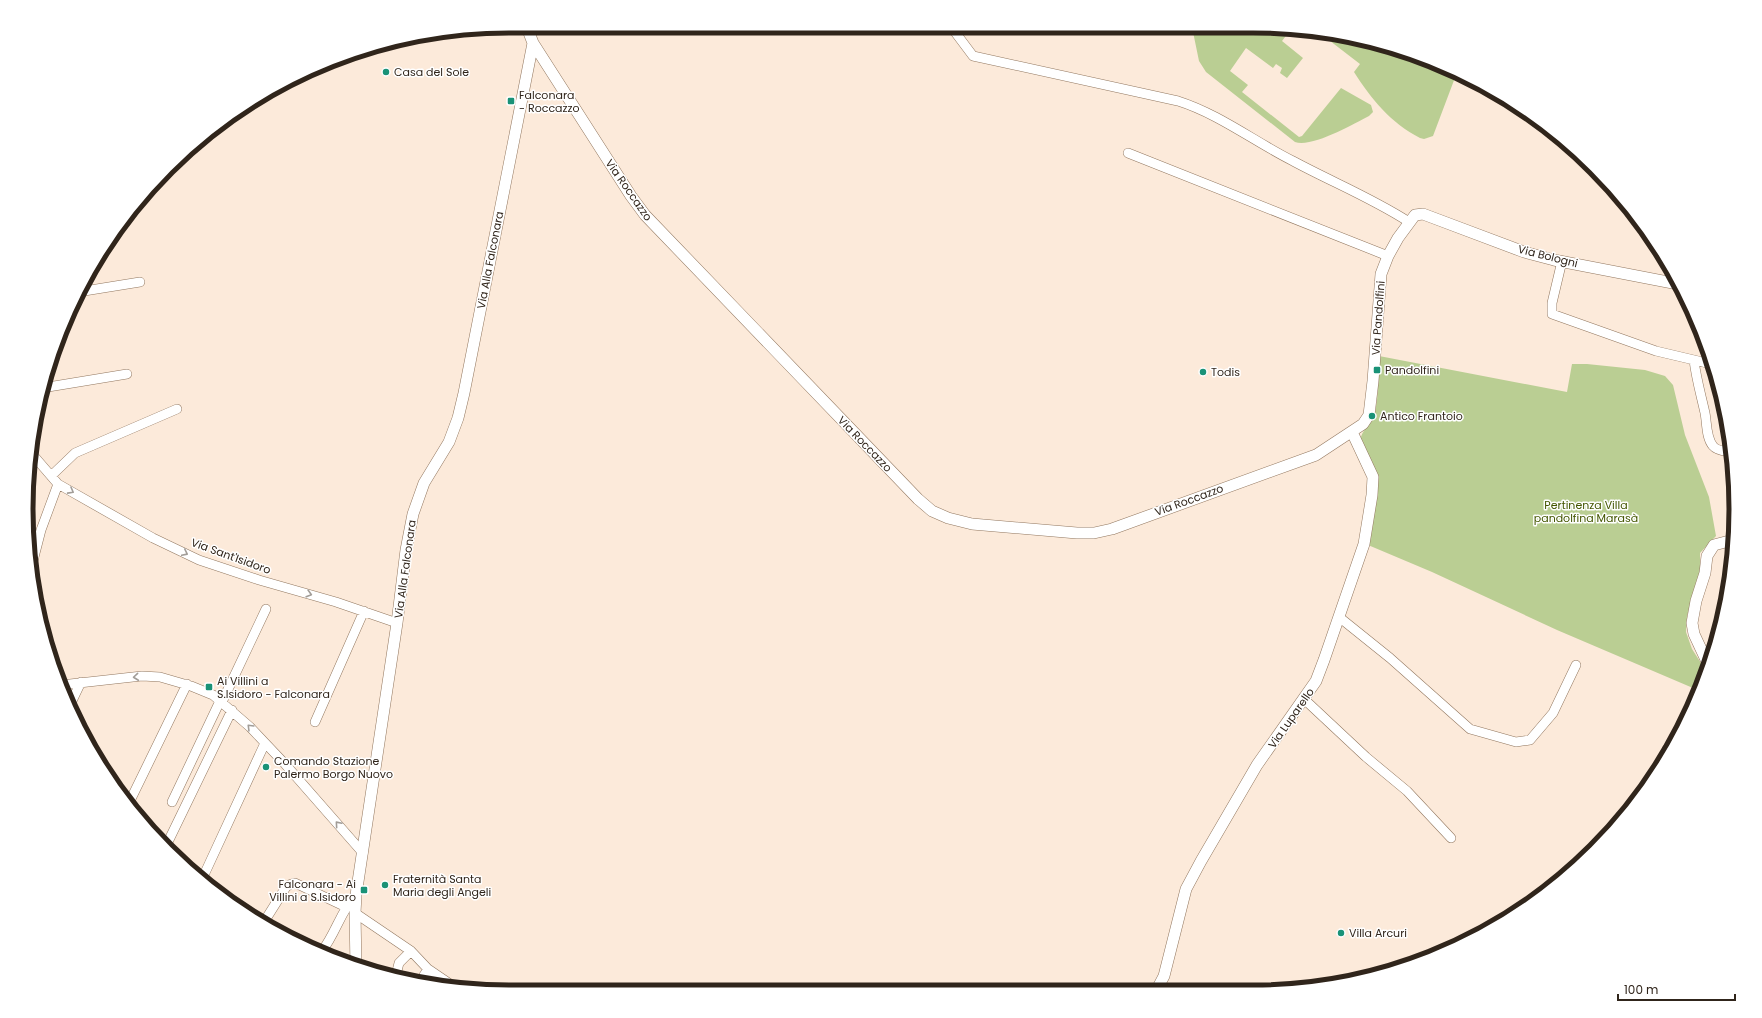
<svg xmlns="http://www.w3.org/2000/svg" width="1762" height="1018" font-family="Poppins,sans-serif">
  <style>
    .green { fill: #bace93 }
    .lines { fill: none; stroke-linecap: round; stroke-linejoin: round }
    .minor-casing { stroke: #92775f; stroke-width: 10 }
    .tertiary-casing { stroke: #92775f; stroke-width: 12 }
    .minor { stroke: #fff; stroke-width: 9 }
    .tertiary { stroke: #fff; stroke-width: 11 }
    .oneway { stroke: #a29d98 }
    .poi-dot { fill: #199277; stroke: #fff; stroke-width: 1.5 }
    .labels { text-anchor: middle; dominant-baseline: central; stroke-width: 3; stroke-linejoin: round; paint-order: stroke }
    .poi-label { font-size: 11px; fill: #30251b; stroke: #fff; text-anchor: start }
    .street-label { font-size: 11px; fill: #30251b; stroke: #fff }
    .park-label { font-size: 11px; fill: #435600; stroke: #fff }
    .rim { fill: none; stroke: #30251b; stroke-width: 5 }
  </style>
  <rect width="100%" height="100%" fill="#fceada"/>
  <path class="green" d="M1192 27H1285L1292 28 1282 41 1303 58 1287 78 1280 73 1282 68 1276 64 1273 68 1246 48 1230 71 1248 85 1242 92 1299 137 1302 136 1341 88 1371 105 1373 112 1369 116C1353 124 1312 148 1295 142L1206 72 1199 61Z
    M1321 34 1408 52 1456 75 1433 136 1424 139 1420 138C1391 123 1371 99 1354 72L1360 64Z
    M1379 356 1567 392 1572 364H1587L1645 370 1665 376 1673 385 1685 435 1709 497 1716 536 1700 553V575L1687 616 1686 632 1692 649 1706 671 1700 691 1557 630 1432 572 1368 545 1375 497 1360 441C1363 426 1373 425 1375 412 1379 394 1378 374 1379 356Z"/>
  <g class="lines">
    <g class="minor-casing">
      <path id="minor" d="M952 28 973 56 1178 101C1219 114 1255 142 1293 161 1332 182 1372 198 1409 222
        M1128 153 1388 256
        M1562 261 1552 303V314L1656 351 1711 364
        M78 292 140 282
        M1694 360C1696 378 1701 395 1705 413 1707 423 1706 438 1713 446 1717 451 1725 451 1730 452
        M42 388 127 374
        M33 455 58 484 153 538 199 560 259 580 336 602 397 623
        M51 476 75 453 177 409
        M32 565 41 530 58 484
        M1339 617 1390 658 1470 729 1516 742 1530 740 1553 713 1576 665
        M61 685 142 676 160 677 191 686 213 695 250 727 285 764 363 853
        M1304 699 1366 757 1407 791 1451 838
        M222 702 266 609
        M70 705 81 682
        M315 722 364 611
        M1666 755 1667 749
        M172 802 220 701
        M128 805 187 684
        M166 846 232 710
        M204 875 265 743
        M355 913 411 951 428 969 453 986
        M246 914 264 922 286 887 291 884 295 883 346 907
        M322 951C336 933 341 910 356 895
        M396 975 399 963 411 951
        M421 980 428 969"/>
    </g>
    <g class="tertiary-casing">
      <path id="tertiary" d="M528 30 533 43 631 196 645 215 918 499 932 511 948 518 972 524 1077 533H1094L1112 529 1316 455 1363 424 1369 415 1373 381 1381 274 1388 256 1398 238 1415 215 1423 214 1524 252 1554 260 1678 284
        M1708 664 1694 634 1692 623 1696 601 1705 573 1707 556 1714 545 1733 540
        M356 967 355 913 356 895 397 623 406 550 413 514 424 483 449 442 458 418 464 393 533 43
        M1156 991 1164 976 1186 889 1201 861 1257 765 1316 681 1324 660 1364 544 1372 495 1373 477 1352 432"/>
    </g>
    <use href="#minor" class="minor"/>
    <use href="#tertiary" class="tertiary"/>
  </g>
  <defs><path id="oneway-chevron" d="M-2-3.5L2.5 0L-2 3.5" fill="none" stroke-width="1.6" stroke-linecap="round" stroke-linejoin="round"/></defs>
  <g class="oneway">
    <use href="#oneway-chevron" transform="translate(71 491) rotate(29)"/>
    <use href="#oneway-chevron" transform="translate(185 553) rotate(26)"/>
    <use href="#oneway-chevron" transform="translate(309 594) rotate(16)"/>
    <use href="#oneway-chevron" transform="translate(136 677) rotate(174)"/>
    <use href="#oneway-chevron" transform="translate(250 727) rotate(-135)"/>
    <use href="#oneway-chevron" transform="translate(338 824) rotate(-131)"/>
  </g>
  <g class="poi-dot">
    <circle cx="386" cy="72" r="4"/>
    <rect x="507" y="97" width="8" height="8" rx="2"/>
    <rect x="1373" y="366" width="8" height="8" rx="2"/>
    <circle cx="1203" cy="372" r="4"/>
    <circle cx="1372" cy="416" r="4"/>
    <rect x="205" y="683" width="8" height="8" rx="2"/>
    <circle cx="266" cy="767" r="4"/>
    <circle cx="385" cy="885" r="4"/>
    <rect x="360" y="886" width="8" height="8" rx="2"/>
    <circle cx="1341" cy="933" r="4"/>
  </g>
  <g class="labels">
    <g class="poi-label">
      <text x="394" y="72">Casa del Sole</text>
      <text x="519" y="95">Falconara<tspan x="519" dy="13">- Roccazzo</tspan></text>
      <text x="1385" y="370">Pandolfini</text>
      <text x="1211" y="372">Todis</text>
      <text x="1380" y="416">Antico Frantoio</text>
      <text x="217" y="681">Ai Villini a<tspan x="217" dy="13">S.Isidoro - Falconara</tspan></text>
      <text x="274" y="761">Comando Stazione<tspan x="274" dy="13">Palermo Borgo Nuovo</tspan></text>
      <text x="393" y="879">Fraternità Santa<tspan x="393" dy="13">Maria degli Angeli</tspan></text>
      <text x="356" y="884" text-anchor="end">Falconara - Ai<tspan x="356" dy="13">Villini a S.Isidoro</tspan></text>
      <text x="1349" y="933">Villa Arcuri</text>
    </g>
    <g class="street-label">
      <text transform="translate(629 190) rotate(55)">Via Roccazzo</text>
      <text transform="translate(1548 256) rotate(14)">Via Bologni</text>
      <text transform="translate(490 260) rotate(-79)">Via Alla Falconara</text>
      <text transform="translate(1378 318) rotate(-86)">Via Pandolfini</text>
      <text transform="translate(865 444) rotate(46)">Via Roccazzo</text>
      <text transform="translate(1189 500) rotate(-20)">Via Roccazzo</text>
      <text transform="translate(231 556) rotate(20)">Via Sant'Isidoro</text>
      <text transform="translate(405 569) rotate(-82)">Via Alla Falconara</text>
      <text transform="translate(1291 718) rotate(-55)">Via Luparello</text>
    </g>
    <g class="park-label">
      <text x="1586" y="505">Pertinenza Villa<tspan x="1586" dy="13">pandolfina Marasà</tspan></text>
    </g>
  </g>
  <path d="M0 0H1762V1018H0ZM509 33H1253A476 476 0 0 1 1729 509V509A476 476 0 0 1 1253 985H509A476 476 0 0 1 33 509V509A476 476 0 0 1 509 33Z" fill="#fff" fill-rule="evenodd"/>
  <path class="rim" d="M509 33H1253A476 476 0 0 1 1729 509V509A476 476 0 0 1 1253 985H509A476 476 0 0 1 33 509V509A476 476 0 0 1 509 33Z"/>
  <path d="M1618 994v6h117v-6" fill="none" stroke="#30251b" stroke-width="2"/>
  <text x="1624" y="994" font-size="12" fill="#30251b" stroke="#ffffff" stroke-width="3" paint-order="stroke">100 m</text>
</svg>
